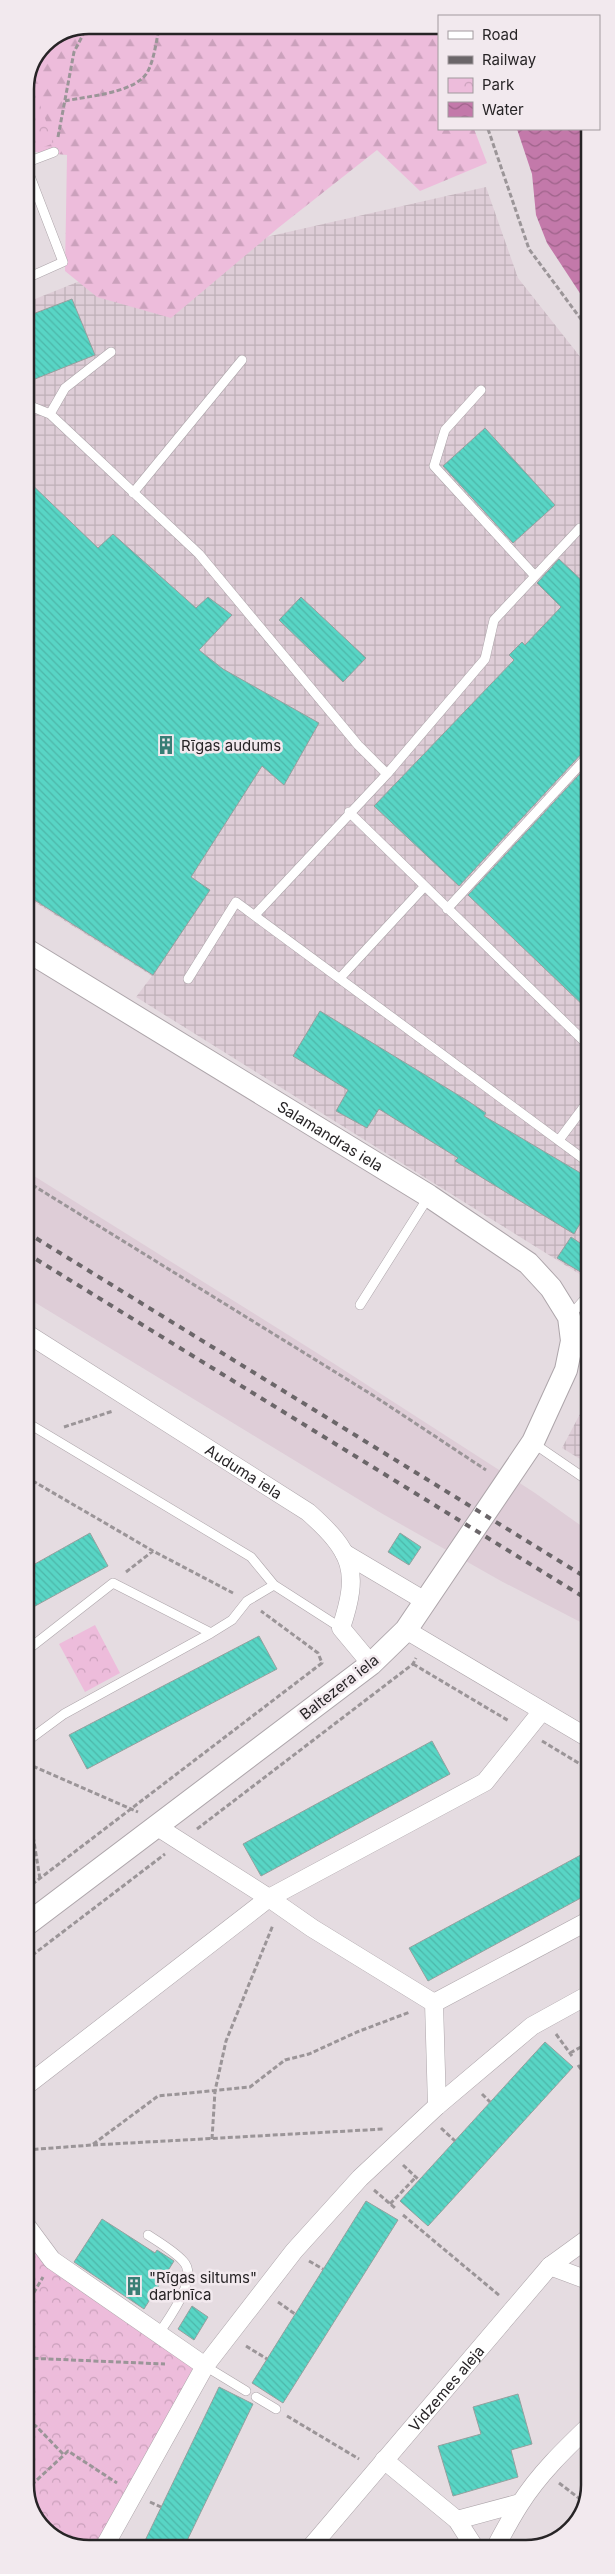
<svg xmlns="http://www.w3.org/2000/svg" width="615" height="2574" font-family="Inter,sans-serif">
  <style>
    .built { fill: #decdd7 }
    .industrial { fill: url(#industrial-grid) }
    .forest { fill: url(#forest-firs) }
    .park { fill: url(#park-crowns) }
    .water { fill: url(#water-waves) }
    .building { fill: url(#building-back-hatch); stroke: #95a09e }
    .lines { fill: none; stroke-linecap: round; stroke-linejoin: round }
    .service-casing { stroke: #ada5aa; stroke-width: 10 }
    .minor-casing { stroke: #ada5aa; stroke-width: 19 }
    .tertiary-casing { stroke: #ada5aa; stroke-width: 24 }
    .path { stroke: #9b9598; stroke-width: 3; stroke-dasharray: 5 2.5; stroke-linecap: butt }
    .service { stroke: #fff; stroke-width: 9 }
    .minor { stroke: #fff; stroke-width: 18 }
    .tertiary { stroke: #fff; stroke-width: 22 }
    .rail { stroke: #6b6669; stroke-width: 4; stroke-dasharray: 6 6; stroke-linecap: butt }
    .labels { text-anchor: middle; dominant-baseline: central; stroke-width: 5; stroke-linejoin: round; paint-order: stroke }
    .poi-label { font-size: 15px; fill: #272426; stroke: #f2e9ee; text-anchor: start }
    .street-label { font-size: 15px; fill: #272426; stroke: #f2e9ee }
    .rim { fill: none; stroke: #272426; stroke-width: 2.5 }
  </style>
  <defs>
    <pattern id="industrial-grid" width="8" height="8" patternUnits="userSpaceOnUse" patternTransform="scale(1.25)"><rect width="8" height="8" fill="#decdd7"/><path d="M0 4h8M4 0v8" fill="none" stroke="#beb0b8"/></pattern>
    <pattern id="forest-firs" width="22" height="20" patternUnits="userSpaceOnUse" patternTransform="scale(1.25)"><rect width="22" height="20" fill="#edbcdb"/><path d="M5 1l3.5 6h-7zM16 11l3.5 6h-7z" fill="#cba1bc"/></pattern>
    <pattern id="park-crowns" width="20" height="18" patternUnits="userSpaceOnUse" patternTransform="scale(1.25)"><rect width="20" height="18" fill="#edbcdb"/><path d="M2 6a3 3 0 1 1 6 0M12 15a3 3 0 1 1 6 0" fill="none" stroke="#cba1bc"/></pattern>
    <pattern id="water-waves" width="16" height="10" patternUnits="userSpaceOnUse" patternTransform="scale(1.25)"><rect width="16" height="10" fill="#c379aa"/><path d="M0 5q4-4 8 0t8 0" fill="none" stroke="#9e638a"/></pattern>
    <pattern id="building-back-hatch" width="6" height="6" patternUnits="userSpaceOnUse" patternTransform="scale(1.25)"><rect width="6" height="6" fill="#58d5c5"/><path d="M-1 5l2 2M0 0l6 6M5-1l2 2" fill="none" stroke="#4db7a9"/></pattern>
  </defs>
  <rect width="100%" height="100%" fill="#e5dce1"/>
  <path class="built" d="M26 1171 333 1363 535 1493 590 1532V1627L501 1581 381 1513 26 1297Z"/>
  <path class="industrial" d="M486 187 518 278 589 368V1280L136 997 152 976 25 896V303L90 277Z
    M589 1397 590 1465 562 1448Z"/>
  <path class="forest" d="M89 25H433L439 40V129H474L487 163 420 191 377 150 278 228 171 318 97 297 65 271 67 155 25 151V88L44 43Z"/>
  <path class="park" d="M30 77 54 143 25 154V88Z
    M95 1625 120 1673 85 1692 59 1644Z
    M26 2236 197 2369 95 2549H84L46 2533 26 2498Z"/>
  <path class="water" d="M517 129H589V307L547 243 536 215 532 174Z"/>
  <path class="building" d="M72 299 95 355 25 383V317Z
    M485 428 555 505 513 543 443 466Z
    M25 478 98 548 113 534 196 608 208 597 232 615 199 650 223 669 319 723 284 785 262 766 191 877 210 890 153 975 25 894Z
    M559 559 589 587V749L584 751 459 886 374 806 514 660 509 655 522 642 525 645 561 607 537 583Z
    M301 597 366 658 343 682 279 620Z
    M589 764V1011L468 895Z
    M320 1011 468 1101 486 1113 484 1116 589 1178V1208L574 1234 455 1161 458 1158 379 1109 367 1128 336 1111 348 1090 293 1056Z
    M571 1237 589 1249V1277L557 1258Z
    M90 1533 108 1566 26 1611V1569Z
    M400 1533 421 1547 409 1565 388 1552Z
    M259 1636 277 1669 87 1769 69 1735Z
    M432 1741 450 1774 261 1876 243 1844Z
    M590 1850V1893L428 1981 409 1948Z
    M545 2042 573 2067 428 2226 400 2201Z
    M366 2201 398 2220 283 2403 252 2383Z
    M102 2219 155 2253 157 2250 174 2261 144 2309 74 2262Z
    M192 2306 208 2317 194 2340 178 2329Z
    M219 2387 253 2404 183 2549H141Z
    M518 2394 532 2444 511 2450 518 2477 453 2496 438 2446 481 2434 473 2407Z"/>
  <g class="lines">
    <g class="service-casing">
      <path id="service" d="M25 163 63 262 25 279
        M25 163 54 152
        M481 390 445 430 434 466 535 576
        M25 404 50 414 199 554 358 745 387 774
        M50 414 65 388 111 352
        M133 493 242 360
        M349 812 589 1046
        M447 909 589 755
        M255 915 387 774 485 659 494 620 580 528 589 531
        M340 978 424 887
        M188 979 236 902 589 1163
        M559 1140 589 1100
        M360 1305 429 1196
        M570 1316 589 1294
        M26 1422 251 1557 274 1585 341 1628
        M533 1443 590 1482
        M26 1651 113 1583 211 1633
        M26 1742 64 1714 211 1633 232 1620 247 1601 274 1585
        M148 2235C160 2243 174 2251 183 2261 200 2278 168 2319 158 2335
        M205 2366 246 2391
        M256 2397 276 2409"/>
    </g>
    <g class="minor-casing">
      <g id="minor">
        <path id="s1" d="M26 1333 308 1512C353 1552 360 1571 341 1628L371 1664"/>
        <path d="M344 1553 425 1601"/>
        <path d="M406 1630 590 1739"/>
        <path d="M156 1826 269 1898 312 1928 434 2003 437 2106"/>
        <path d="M434 2003 590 1920"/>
        <path d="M26 2086 269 1898 485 1782 542 1711"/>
        <path d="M26 2225 52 2260 205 2366"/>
        <path d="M550 2266 590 2281"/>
        <path d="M384 2460 457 2520 475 2548"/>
        <path d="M457 2520 520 2503"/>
        <path id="s2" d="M310 2548 550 2266 590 2237"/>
        <path d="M495 2548C503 2533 511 2518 520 2504 539 2474 565 2449 590 2425"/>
        <path d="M103 2549 205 2366 294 2251 360 2178 437 2106 532 2026 590 1994"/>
      </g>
    </g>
    <g class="tertiary-casing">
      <g id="tertiary">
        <path id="s3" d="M25 949 429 1196 528 1263 551 1288 569 1317 572 1341 566 1370 533 1442 406 1630 371 1664 26 1925"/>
      </g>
    </g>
    <path class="path" d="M65 101C88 96 137 93 148 71 155 57 156 40 160 25
      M25 123 32 144
      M488 129 529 249 589 330
      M58 137 74 52 88 25
      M26 1181 374 1396 486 1470
      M64 1427 113 1411
      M26 1477 153 1551 233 1593
      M126 1572 153 1551
      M413 1664 509 1721
      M542 1741 590 1770
      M26 1763 138 1812
      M26 1792 40 1879
      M197 1829 413 1664 416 1658
      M26 1889 322 1663 318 1653 261 1611
      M26 1960 165 1854
      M556 2034 572 2056
      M570 2053 590 2042
      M578 2065 590 2082
      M482 2094 490 2102
      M441 2128 455 2141
      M212 2139 215 2091 226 2041 273 1925
      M93 2145 384 2129
      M26 2150 92 2145 158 2096 250 2087 285 2060 309 2054 357 2032 410 2012
      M403 2165 419 2180
      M374 2190 395 2208
      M390 2204 416 2177
      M403 2215 500 2296
      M309 2261 323 2269
      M278 2302 295 2314
      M26 2306 43 2277
      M246 2346 267 2359
      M26 2358 165 2364
      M287 2416 359 2459
      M26 2421 36 2426 64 2455 68 2451 117 2483
      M26 2434 35 2426
      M559 2483 584 2502
      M26 2490 64 2455
      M150 2502 161 2507"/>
    <use href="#service" class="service"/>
    <use href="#minor" class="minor"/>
    <use href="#tertiary" class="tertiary"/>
    <path class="rail" d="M26 1232 590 1580
      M26 1253 590 1601"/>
  </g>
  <defs>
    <g id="building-bare" transform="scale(1.5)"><path d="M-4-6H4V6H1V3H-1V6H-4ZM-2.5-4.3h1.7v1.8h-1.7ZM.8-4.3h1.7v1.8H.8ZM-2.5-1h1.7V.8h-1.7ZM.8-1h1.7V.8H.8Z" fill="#387e75" stroke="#f2e9ee" stroke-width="2.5" paint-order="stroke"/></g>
  </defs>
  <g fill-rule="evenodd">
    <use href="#building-bare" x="166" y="745"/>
    <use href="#building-bare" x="134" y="2286"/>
  </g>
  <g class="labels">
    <g class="poi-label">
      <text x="181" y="745">Rīgas audums</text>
      <text x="149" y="2277">"Rīgas siltums"<tspan x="149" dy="17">darbnīca</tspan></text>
    </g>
    <g class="street-label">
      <text stroke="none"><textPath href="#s3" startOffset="358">Salamandras iela</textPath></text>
      <text stroke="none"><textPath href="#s1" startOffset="258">Auduma iela</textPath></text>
      <text transform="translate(339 1687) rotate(-38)">Baltezera iela</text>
      <text stroke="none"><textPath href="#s2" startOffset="210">Vidzemes aleja</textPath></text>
    </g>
  </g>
  <path d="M0 0H615V2574H0ZM89 34H526A55 55 0 0 1 581 89V2485A55 55 0 0 1 526 2540H89A55 55 0 0 1 34 2485V89A55 55 0 0 1 89 34Z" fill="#f2e9ee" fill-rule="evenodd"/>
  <path class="rim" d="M89 34H526A55 55 0 0 1 581 89V2485A55 55 0 0 1 526 2540H89A55 55 0 0 1 34 2485V89A55 55 0 0 1 89 34Z"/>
  <rect x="438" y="15" width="162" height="115" fill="#f2e9ee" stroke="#a19a9e"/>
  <rect x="448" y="31" width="25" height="8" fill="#ffffff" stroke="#a19a9e"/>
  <text x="482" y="40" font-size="15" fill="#272426">Road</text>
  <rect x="448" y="56" width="25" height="8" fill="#6b6669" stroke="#a19a9e"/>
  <text x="482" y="65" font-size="15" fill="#272426">Railway</text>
  <rect x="448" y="78" width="25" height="15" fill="url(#park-crowns)" stroke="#a19a9e"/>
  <text x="482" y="90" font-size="15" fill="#272426">Park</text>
  <rect x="448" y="102" width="25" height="15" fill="url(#water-waves)" stroke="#a19a9e"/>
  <text x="482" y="115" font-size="15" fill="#272426">Water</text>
</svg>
